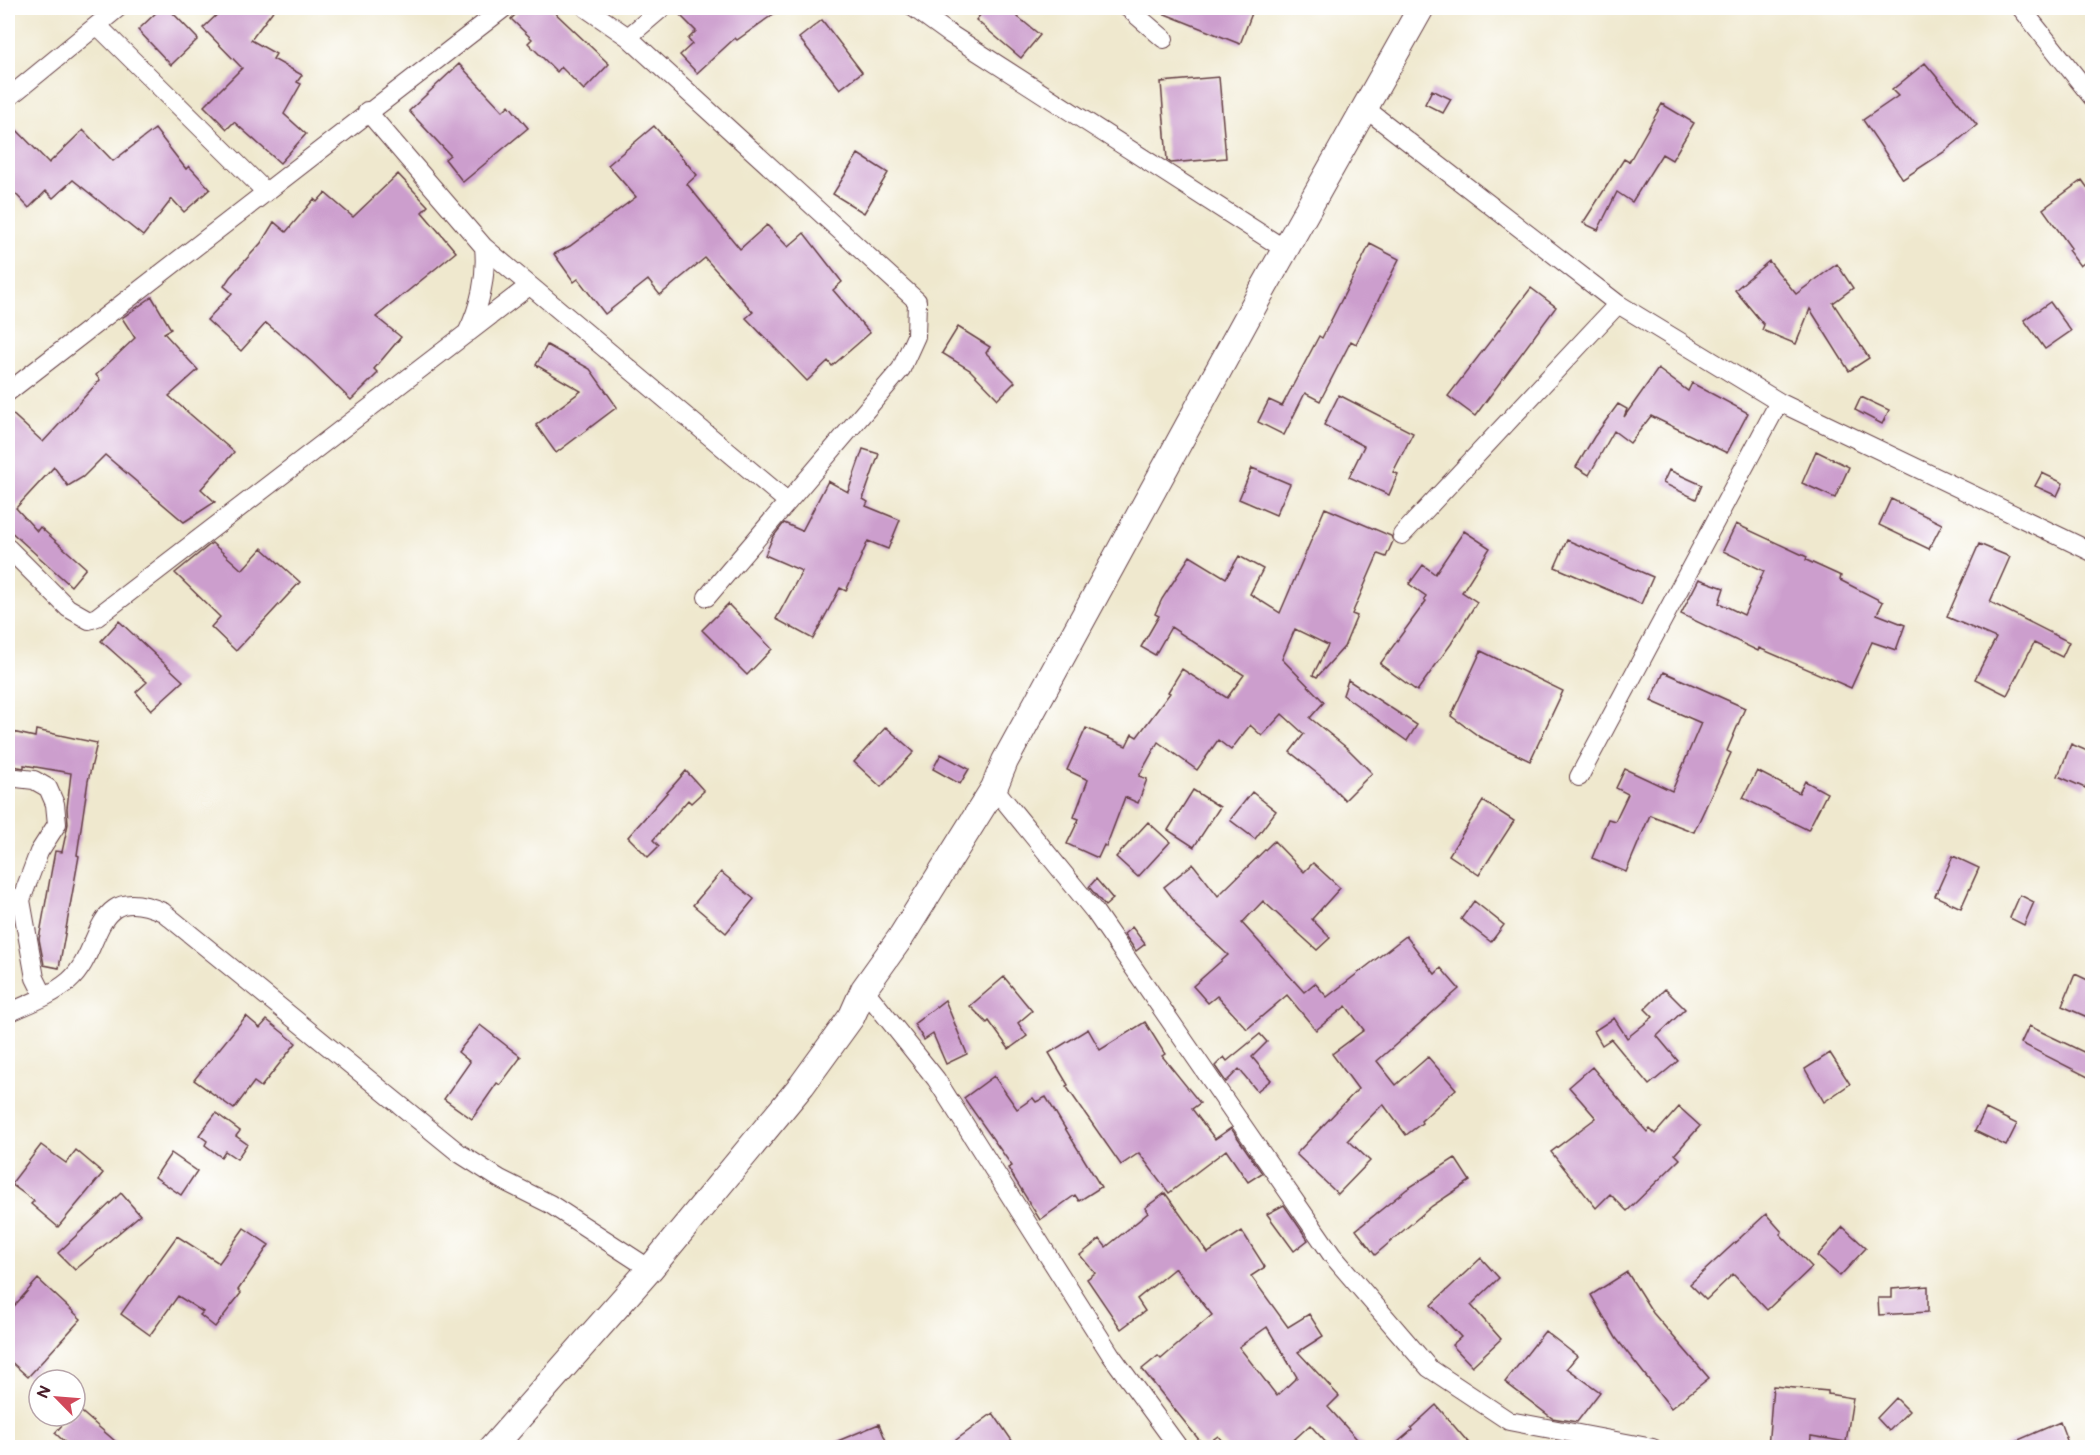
<svg xmlns="http://www.w3.org/2000/svg" width="2100" height="1455" font-family="'Balsamiq Sans',sans-serif">
  <style>
    .building { fill: #cc9ecd; fill-rule: evenodd }
    .lines { fill: none; stroke-linecap: round; stroke-linejoin: round }
    .minor-casing { stroke: #633d43; stroke-width: 20 }
    .secondary-casing { stroke: #633d43; stroke-width: 28 }
    .minor { stroke: #fff; stroke-width: 18 }
    .secondary { stroke: #fff; stroke-width: 26 }
  </style>
  <rect width="100%" height="100%" fill="#fff"/>
  <filter id="ink" filterUnits="userSpaceOnUse"><feTurbulence type="fractalNoise" baseFrequency=".0167" numOctaves="2"/><feDisplacementMap in="SourceGraphic" scale="12" xChannelSelector="R" yChannelSelector="G"/><feConvolveMatrix kernelMatrix="1 2 1 2 8 2 1 2 1" color-interpolation-filters="sRGB"/></filter>
  <filter id="wash" filterUnits="userSpaceOnUse"><feTurbulence type="fractalNoise" baseFrequency=".008" numOctaves="4" result="noise"/><feDisplacementMap in="SourceGraphic" scale="24" xChannelSelector="R" yChannelSelector="G"/><feGaussianBlur stdDeviation="1.35" result="paint"/><feColorMatrix in="noise" values="0 0 0 0 0 0 0 0 0 0 0 0 0 0 0 0 0 1.4 0 .05"/><feComposite in="paint" operator="in"/></filter>
  <g filter="url(#wash)">
    <rect width="100%" height="100%" fill="#efe8ce"/>
    <g id="blocks">
      <path class="building" d="M161 8H168L198 39 171 65 138 30Z
        M224 8H275L251 40 276 54 273 59 302 75 297 82 301 84 284 114 306 134 280 163 234 122 227 129 204 106 242 68 203 28Z
        M522 8H550L609 64 584 90 561 67 557 72 528 43 532 39 511 19Z
        M673 8H782L737 40 735 38 697 73 680 55 692 44 688 39 696 31Z
        M986 8H1007L1040 35 1021 58 976 20Z
        M1150 8H1254L1240 44Z
        M822 20 862 72 840 89 799 38Z
        M1925 63 1977 125 1944 152 1903 179 1863 120 1898 96 1892 90Z
        M459 64 503 111 509 105 528 128 463 182 445 159 450 155 409 111Z
        M1219 77 1226 158 1171 163 1167 160 1161 82Z
        M1432 90 1451 99 1443 113 1425 104Z
        M1662 104 1694 123 1672 160 1662 154 1632 202 1617 192 1598 230 1583 223 1624 159 1629 162Z
        M8 121 49 163 83 130 113 161 155 129 186 169 189 166 210 189 184 212 172 199 143 236 73 180 53 198 46 191 29 208 8 186Z
        M654 126 697 175 687 184 740 249 767 225 788 247 804 233 842 282 833 290 870 333 832 366 828 361 807 381 746 318 753 312 705 258 660 295 648 280 605 314 578 279 574 282 554 254 570 246 636 197 608 165Z
        M858 154 888 173 864 213 833 194Z
        M398 174 428 206 422 212 456 252 376 317 401 337 374 369 378 373 351 400 312 362 266 323 241 351 207 320 232 293 224 286 230 277 261 243 274 222 286 232 314 199 317 202 325 193 353 217Z
        M2082 180 2092 194V257L2080 266 2068 250 2071 248 2043 209Z
        M1370 244 1399 259 1356 344 1351 341 1320 401 1305 393 1284 435 1258 422 1269 400 1282 406 1319 336 1322 338Z
        M1769 261 1796 294 1837 264 1853 288 1833 303 1869 358 1849 371 1810 309 1796 344 1762 330 1764 325 1735 290Z
        M1531 288 1556 307 1475 416 1448 396Z
        M152 297 171 329 164 333 198 370 169 396 234 452 201 489 215 502 184 522 105 455 83 477 68 486 54 467 16 508 37 531 40 527 86 568 71 586 8 529V410L43 442 100 380 96 375 135 338 122 318Z
        M2050 302 2071 331 2045 349 2024 320Z
        M958 327 990 347 986 353 1015 382 998 399 970 370 942 353Z
        M547 345 590 369 617 407 556 453 536 425 581 391 536 365Z
        M1658 369 1688 391 1692 383 1748 413 1727 453 1651 416 1630 443 1614 431 1589 475 1576 467 1594 437 1618 404 1627 409 1624 417Z
        M1339 395 1413 433 1393 472 1398 474 1389 495 1349 477 1364 446 1324 425Z
        M1861 397 1889 410 1882 424 1855 410Z
        M863 449 879 454 863 499 868 502 866 506 900 520 888 549 868 541 846 591 840 588 813 639 776 619 802 571 765 555 773 537 784 523 802 531 828 481 848 492Z
        M1816 451 1849 467 1835 498 1802 483Z
        M1252 468 1290 484 1276 515 1239 499Z
        M1669 470 1702 485 1696 499 1663 483Z
        M2042 473 2063 483 2057 496 2035 486Z
        M1891 499 1942 524 1929 549 1879 525Z
        M1325 508 1391 536 1393 541 1386 557 1378 554 1352 614 1357 616 1344 647 1317 677 1313 675 1328 645 1295 629 1282 659 1324 702 1310 718 1347 748 1372 773 1345 800 1323 778 1290 752 1304 734 1282 714 1262 736 1250 725 1231 750 1218 740 1197 770 1158 742 1139 776 1147 779 1138 803 1125 797 1106 847 1104 845 1098 858 1067 844 1079 819 1074 817 1088 780 1067 770 1086 728 1126 746 1132 734 1137 737 1170 693 1168 692 1182 669 1227 698 1244 675 1171 627 1155 655 1141 647 1159 616 1155 614 1162 599 1190 556 1226 578 1239 556 1263 569 1250 594 1280 613Z
        M1736 524 1807 557 1806 560 1841 576 1840 580 1883 602 1877 614 1905 625 1896 650 1872 642 1851 688 1759 648 1758 651 1681 614 1699 579 1724 588 1719 603 1744 615 1764 571 1723 551Z
        M1464 531 1490 548 1462 592 1477 602 1451 644 1417 691 1380 664 1426 601 1424 599 1426 596 1409 584 1423 565 1435 574Z
        M1567 540 1653 577 1641 604 1555 567Z
        M212 543 242 570 262 548 300 582 236 651 211 627 220 617 175 573Z
        M1979 544 2010 557 1990 602 2069 642 2062 657 2034 643 2007 695 1975 679 1996 638 1947 617Z
        M728 604 772 649 747 675 702 630Z
        M119 621 183 681 151 710 136 692 147 682 101 641Z
        M1481 651 1563 691 1530 761 1480 737 1451 716Z
        M1664 672 1745 708 1727 751 1731 753 1694 832 1650 815 1626 872 1592 858 1608 819 1615 821 1628 794 1616 788 1625 769 1672 791 1701 723 1651 701Z
        M1348 680 1417 725 1407 741 1343 695Z
        M886 727 914 752 881 787 854 762Z
        M36 730 97 743 88 781 77 855 79 856 59 968 44 965 39 939 55 851 62 852 68 824 67 808 71 773 24 765V768L8 765V731L35 737Z
        M2071 744 2092 753V769L2085 788 2058 776Z
        M941 754 969 769 960 784 933 769Z
        M686 771 704 791 691 803 688 800 653 840 659 846 648 857 628 837Z
        M1757 771 1799 793 1805 781 1827 793 1808 830 1743 798Z
        M1193 790 1220 807 1194 847 1168 830Z
        M1252 792 1276 811 1255 839 1230 820Z
        M1483 801 1514 821 1479 875 1449 855Z
        M1148 822 1170 842 1138 877 1116 857Z
        M1274 841 1304 872 1313 863 1340 888 1312 919 1330 938 1317 950 1263 901 1242 923 1304 992 1315 983 1327 997 1406 936 1435 974 1441 968 1459 989 1377 1061 1396 1085 1428 1057 1456 1089 1421 1121 1422 1123 1406 1135 1383 1104 1348 1140 1370 1161 1338 1194 1296 1154 1358 1089 1332 1054 1364 1030 1346 1006 1316 1030 1287 995 1247 1029 1217 996 1208 1003 1193 986 1228 955 1188 918 1164 887 1193 864 1218 896Z
        M1953 856 1979 868 1961 908 1935 896Z
        M721 872 754 899 726 933 693 905Z
        M1096 879 1113 899 1105 906 1089 887Z
        M2020 895 2034 902 2024 925 2010 918Z
        M1474 901 1504 925 1491 942 1461 919Z
        M1132 927 1145 944 1136 951 1124 934Z
        M2075 974 2092 982V1019L2062 1006Z
        M1004 977 1032 1011 1018 1023 1027 1036 1009 1049 989 1021 987 1023 970 1006Z
        M1665 989 1685 1009 1657 1036 1678 1061 1649 1085 1611 1039 1602 1045 1594 1031 1614 1018 1627 1038 1653 1017 1645 1009Z
        M945 1000 967 1054 946 1064 933 1034 924 1040 914 1024Z
        M246 1016 260 1028 267 1020 296 1043 261 1087 254 1082 234 1109 194 1080Z
        M1145 1022 1165 1054 1162 1056 1200 1103 1192 1109 1215 1139 1231 1128 1262 1173 1248 1182 1226 1150 1169 1193 1139 1153 1121 1165 1066 1086 1068 1085 1049 1053 1088 1029 1100 1050Z
        M480 1025 521 1057 500 1085 497 1083 472 1119 444 1099 470 1062 458 1052Z
        M2029 1026 2092 1056V1079L2021 1043Z
        M1260 1034 1267 1042 1252 1057 1271 1080 1257 1091 1239 1069 1226 1082 1215 1066 1224 1057 1227 1061Z
        M1830 1053 1850 1084 1824 1102 1805 1069Z
        M1592 1067 1647 1132 1650 1129 1655 1134 1679 1107 1700 1126 1675 1154 1680 1159 1627 1211 1610 1194 1596 1208 1551 1152 1596 1118 1569 1087Z
        M994 1076 1017 1109 1033 1098 1036 1102 1046 1097 1101 1187 1079 1201 1075 1195 1040 1220 1008 1168 1012 1166 964 1098Z
        M1986 1109 2017 1124 2006 1146 1975 1131Z
        M216 1113 240 1131 236 1136 247 1144 237 1159 225 1151 221 1157 205 1145 207 1141 199 1135Z
        M41 1145 66 1163 76 1150 103 1173 58 1227 31 1204 34 1201 11 1184Z
        M171 1153 197 1171 181 1195 155 1177Z
        M1455 1158 1470 1181 1432 1206 1375 1255 1356 1230 1407 1189Z
        M121 1193 140 1215 75 1270 58 1253Z
        M1165 1193 1208 1253 1242 1231 1265 1267 1251 1276 1288 1327 1309 1314 1323 1336 1298 1352 1339 1396 1328 1407 1365 1448H1331L1310 1425 1285 1448H1228L1218 1436 1204 1446 1142 1369 1158 1356 1161 1359 1212 1315 1175 1268 1137 1299 1145 1311 1121 1329 1087 1279 1095 1273 1080 1255 1100 1239 1106 1247 1148 1213 1145 1208ZM1267 1327 1297 1377 1277 1396 1239 1347Z
        M1284 1205 1308 1240 1294 1251 1267 1214Z
        M1766 1214 1782 1232 1780 1234 1812 1267 1767 1310 1733 1274 1706 1300 1690 1284Z
        M1843 1227 1866 1248 1840 1276 1817 1256Z
        M244 1228 269 1245 238 1290 241 1293 215 1327 200 1315 203 1312 178 1296 150 1335 121 1314 177 1236 219 1263Z
        M1481 1258 1499 1278 1471 1305 1501 1339 1472 1366 1452 1345 1461 1337 1431 1305Z
        M1627 1272 1653 1313 1709 1378 1671 1408 1616 1338 1591 1295Z
        M38 1279 81 1319 28 1377 8 1359V1313Z
        M1928 1286V1312L1879 1315 1878 1298H1892V1289Z
        M1545 1331 1577 1356 1567 1368 1600 1392 1577 1422 1552 1418 1505 1382Z
        M1773 1386 1828 1391V1394L1853 1398 1846 1442 1811 1436 1810 1448H1768Z
        M1896 1398 1909 1411 1889 1431 1877 1418Z
        M1436 1405 1473 1448H1391L1412 1430 1411 1428Z
        M77 1408 123 1448H71L55 1433 70 1416H75Z
        M993 1413 1017 1448H945Z
        M2060 1422 2068 1443 2057 1448H2000Z
        M879 1424 889 1448H823V1447Z"/>
    </g>
  </g>
  <g filter="url(#ink)">
    <use href="#blocks" fill-opacity="0" stroke="#633d43" stroke-width="1.5"/>
    <g class="lines">
      <g class="minor-casing">
        <path id="minor" d="M586 8 628 37 917 301 916 336 901 369 707 597
          M914 8 950 34 1286 250
          M1128 8 1164 39
          M2021 8 2092 97
          M97 25 265 191
          M628 37 662 8
          M8 98 118 8
          M1366 109 1618 304 1779 402 2092 552
          M484 247 788 502
          M469 332 529 286
          M8 392 504 8
          M1402 535 1618 304
          M8 548 68 608 89 620 97 617 467 333C480 307 487 276 484 247L367 111
          M8 777 34 780 48 788 55 804 57 824 39 852 21 900 35 978 44 996
          M1579 777 1779 402
          M994 788 1095 912 1332 1255 1429 1368 1509 1421 1653 1448
          M864 989 936 1079 1111 1355 1179 1448
          M8 1013C28 1004 51 996 69 981 104 951 91 880 163 912L459 1153 500 1179 550 1204 650 1269"/>
      </g>
      <g class="secondary-casing">
        <path id="secondary" d="M492 1448 650 1269 802 1085 852 1016 864 989 901 937 994 788 1005 761 1259 296 1421 8"/>
      </g>
      <use href="#minor" class="minor"/>
      <use href="#secondary" class="secondary"/>
    </g>
  </g>
  <rect width="2100" height="1455" fill="none" stroke="#fff" stroke-width="30"/>
  <g transform="translate(57 1398) rotate(295)"><circle r="28" fill="#ffffff" stroke="#b7a5aa" stroke-width="1.5"/>
  <path d="M0-4.5L10 22L0 15L-10 22Z" fill="#d1495b"/>
  <text y="-9" font-size="16" font-weight="bold" text-anchor="middle" fill="#4a1f2b">N</text>
  </g>
</svg>
